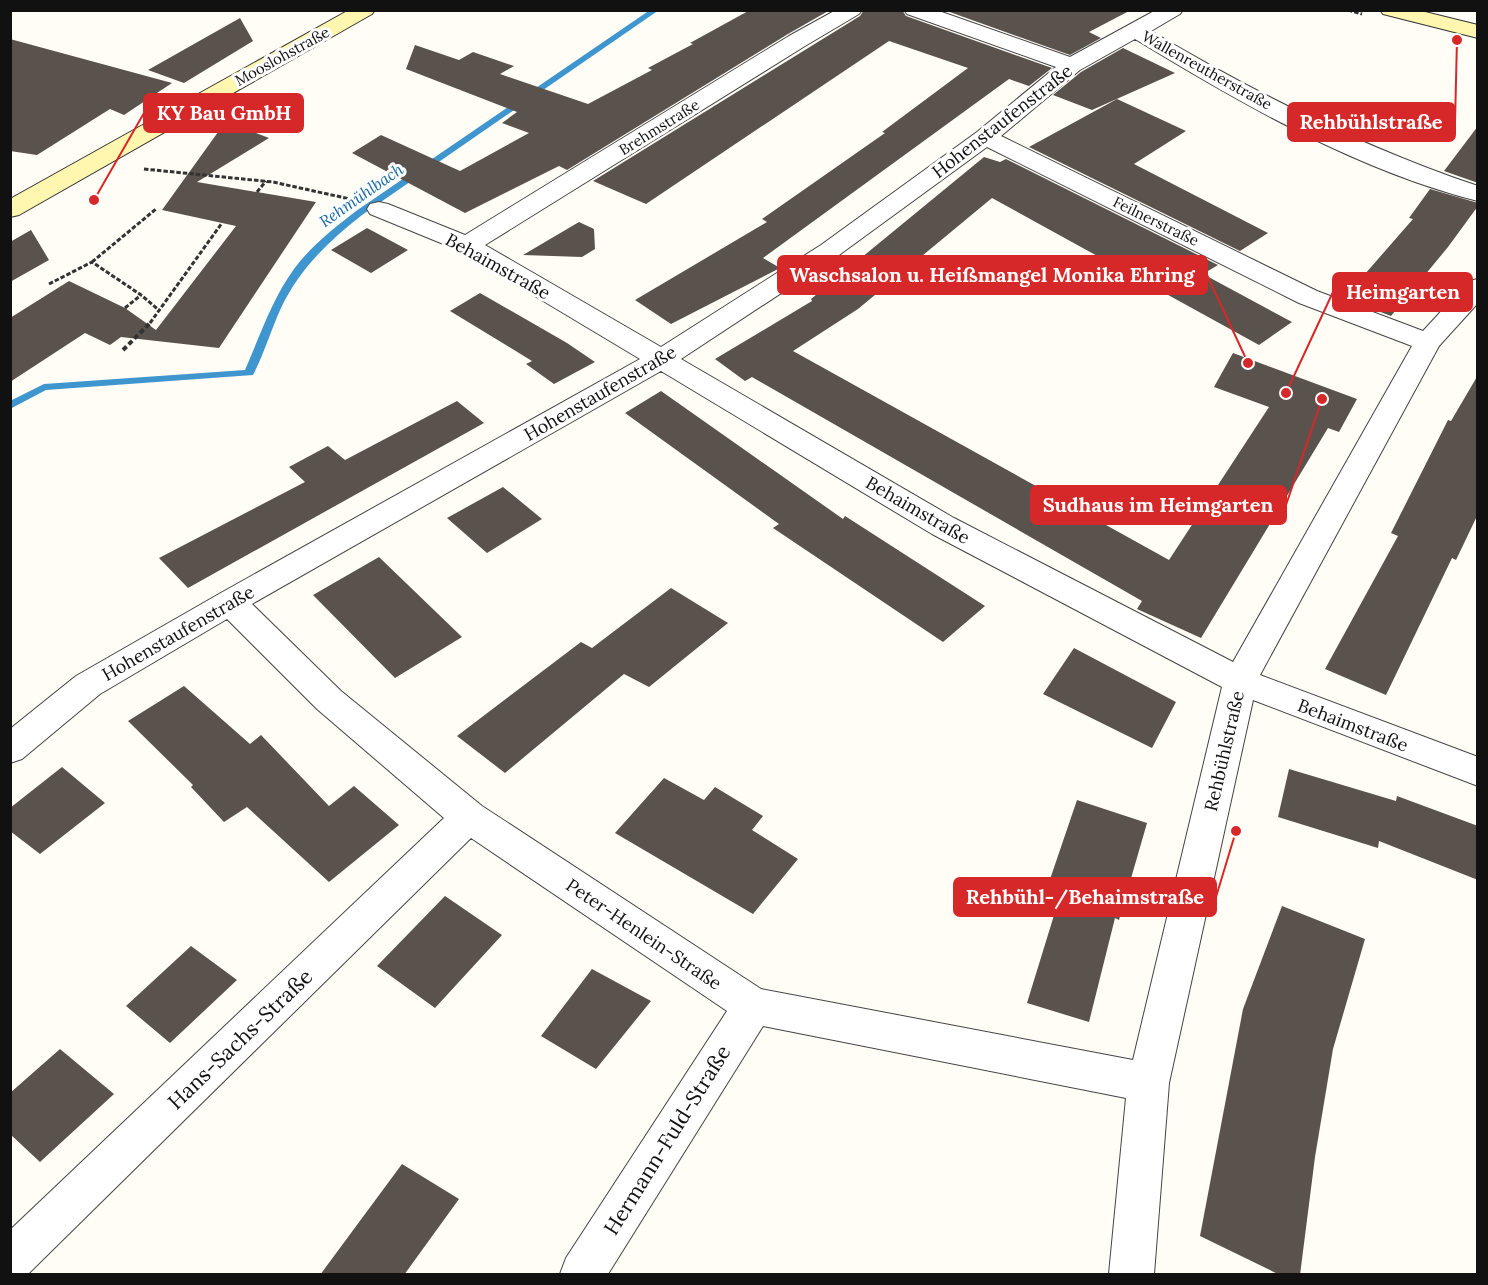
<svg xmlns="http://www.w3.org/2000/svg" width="1488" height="1285" font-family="Lora,serif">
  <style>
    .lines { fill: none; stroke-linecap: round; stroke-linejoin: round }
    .stream { fill: #3f96cf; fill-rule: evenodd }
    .building { fill: #5a524d }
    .street-casing { stroke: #444; stroke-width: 2 }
    .secondary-casing { stroke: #333; stroke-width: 2 }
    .path-far1 { stroke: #333; stroke-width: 3; stroke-dasharray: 4.5 2; stroke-linecap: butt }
    .path { stroke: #333; stroke-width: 4; stroke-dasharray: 5 3; stroke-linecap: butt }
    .street { fill: #fff; fill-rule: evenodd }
    .secondary { fill: #fff6b0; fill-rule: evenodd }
    .labels { text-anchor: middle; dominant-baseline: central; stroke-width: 6; stroke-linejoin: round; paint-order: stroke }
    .far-street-label { font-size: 15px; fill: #111; stroke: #fff }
    .far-water-label { font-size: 16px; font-style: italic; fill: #1768a6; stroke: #fff }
    .street-label { font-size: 18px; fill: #111; stroke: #fff }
    .near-street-label { font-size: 21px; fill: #111; stroke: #fff }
    .leader { fill: none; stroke: #d62828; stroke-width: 2 }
    .callout-dot { fill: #d62828; stroke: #fff; stroke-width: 2 }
    .callout { fill: #d62828; stroke: #d62828; stroke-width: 2 }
    .callout-label { font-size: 20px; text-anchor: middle; font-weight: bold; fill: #fff }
  </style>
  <rect width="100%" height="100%" fill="#fffdf5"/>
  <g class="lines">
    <path class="stream" d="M650 10H659L362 215C329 241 300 268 281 308 271 330 264 354 253 375L46 390 10 409V401L44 384 245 370C260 336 272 299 294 269 311 246 334 228 356 211Z"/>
  </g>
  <path class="building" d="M750 10H830L788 34 567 170 559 166 465 213 352 153 381 135 460 171 529 133 502 123 517 112 406 69 415 45 459 60 473 52 514 66 500 74 588 104 652 70 648 68 693 44 690 43Z
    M864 10H902L906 16 1052 68 1029 86 1009 79 763 258 780 268 671 324 635 300 767 222 762 219 885 133 882 132 968 68 889 41 646 204 593 181 860 16Z
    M944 10H1131L1089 32 1101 38 1070 55Z
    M240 18 253 41 184 83 148 70Z
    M10 39 172 83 124 115 110 109 37 155 10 151Z
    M1123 48 1175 73 1092 110 1053 95 1081 72Z
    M1117 99 1186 131 1134 164 1268 233 1240 251 1029 147Z
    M230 123 269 138 197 182 316 202 219 348 121 337 110 345 85 333 10 382V318L69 281 125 308 156 330 236 226 162 210 221 128Z
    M1478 126V183L1444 171Z
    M984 157 1000 162 1006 159 1218 265 1203 274 1292 322 1259 345 992 198 858 309 793 351 1169 560 1269 407 1214 387 1233 353 1357 399 1339 432 1328 428 1201 638 1137 609 1142 601 752 377 745 381 715 359 812 301 811 299Z
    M1430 189 1478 203V206L1448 247 1391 316 1344 298 1413 219 1409 218Z
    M579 222 594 229 595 249 582 257 523 255Z
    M367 228 408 250 371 273 331 250Z
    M31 230 49 260 10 282V242Z
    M480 293 567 343 595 362 554 384 526 364 532 361 450 311Z
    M1478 375V514L1456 560 1452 558 1386 695 1325 669 1398 536 1391 533 1448 420 1451 421Z
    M661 391 843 519 845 516 985 606 943 642 773 528 779 524 625 413Z
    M457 401 484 423 188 588 159 558 305 482 289 467 328 446 345 460Z
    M503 487 542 519 487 553 447 518Z
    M379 557 462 637 395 678 313 595Z
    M671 588 728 623 649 687 624 674 505 773 457 736 581 642 592 648Z
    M1074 648 1176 702 1152 748 1043 694Z
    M184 686 250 744 261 735 329 806 354 786 399 825 329 882 247 807 224 822 191 787 193 785 128 721Z
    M62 767 105 803 40 854 10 831V808Z
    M1289 769 1396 801 1397 796 1478 826V880L1379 841 1378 848 1278 817Z
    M664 778 704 800 715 787 763 816 752 830 798 859 753 914 615 833Z
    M1077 800 1147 823 1119 920 1115 918 1089 1022 1027 1003 1059 899 1045 894Z
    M445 896 502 935 435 1008 377 966Z
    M1282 906 1365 939 1333 1049 1315 1157 1300 1275H1280L1200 1236 1243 1009Z
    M191 946 237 980 170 1043 126 1006Z
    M592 969 651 1001 596 1069 541 1036Z
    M60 1049 114 1094 40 1162 10 1134V1093Z
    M402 1164 459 1199 404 1275H320Z"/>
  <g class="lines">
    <g class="street-casing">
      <path id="street" d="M836 10H862L859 14 805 46 485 245 661 347 821 245 977 132 1056 67 907 14 904 10H936L1070 57 1156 10H1183L1180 14 1151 31C1255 93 1362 147 1478 186V201C1358 171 1240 103 1135 39L1080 70 1001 136 1317 291 1423 331 1469 281 1478 279V303L1439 346 1260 675 1478 757V786L1253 700 1169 1083 1154 1274H1109L1126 1098 763 1026 608 1274H560L566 1258 727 1011 471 838 28 1274H10V1230L444 818 317 709 227 619 100 694 22 759 10 763V729L76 676 219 594 640 359 458 250 370 214 367 209 370 204 379 202 388 204 465 235 789 36ZM987 147 1299 303 1412 346 1233 662 954 518 681 359 839 255ZM661 371 932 534 1222 687 1133 1060 761 989 482 806 341 691 252 604Z"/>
    </g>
    <g class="secondary-casing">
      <path id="secondary" d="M349 10H375L372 14 19 215 10 217V199Z
        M1380 10H1417L1478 25V38L1383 14Z"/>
    </g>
    <path class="path-far1" d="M1348 10 1362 14
      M144 169 273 182 350 199
      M257 192 266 181
      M92 262 156 209
      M49 284 92 262 141 295 160 311
      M125 308 141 295
      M150 323 222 223"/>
    <path class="path" d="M123 350 151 322"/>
    <use href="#street" class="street"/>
    <use href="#secondary" class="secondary"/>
  </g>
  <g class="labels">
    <g class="far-street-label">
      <text transform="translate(282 56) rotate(-29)">Mooslohstraße</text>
      <text transform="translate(1207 70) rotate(29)">Wallenreutherstraße</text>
      <text transform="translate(659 127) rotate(-32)">Brehmstraße</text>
      <text transform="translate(1156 221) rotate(26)">Feilnerstraße</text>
    </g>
    <g class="far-water-label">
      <text transform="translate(361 195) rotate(-35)">Rehmühlbach</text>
    </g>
    <g class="street-label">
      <text transform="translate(1002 121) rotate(-38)">Hohenstaufenstraße</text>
      <text transform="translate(498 266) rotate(29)">Behaimstraße</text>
      <text transform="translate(600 393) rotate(-30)">Hohenstaufenstraße</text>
      <text transform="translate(918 510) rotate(30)">Behaimstraße</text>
      <text transform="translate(178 633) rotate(-30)">Hohenstaufenstraße</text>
      <text transform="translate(1353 725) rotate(21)">Behaimstraße</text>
      <text transform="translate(1224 751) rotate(-77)">Rehbühlstraße</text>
      <text transform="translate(644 934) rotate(34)">Peter-Henlein-Straße</text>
    </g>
    <g class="near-street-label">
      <text transform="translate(240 1039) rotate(-44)">Hans-Sachs-Straße</text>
      <text transform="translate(667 1140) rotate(-58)">Hermann-Fuld-Straße</text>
    </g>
  </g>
  <path class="leader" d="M94 200L144 113M1457 40L1455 122M1248 363L1207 275M1286 393L1333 292M1322 399L1286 505M1236 831L1216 897"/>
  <g class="callout-dot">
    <circle cx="94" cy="200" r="6"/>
    <circle cx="1457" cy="40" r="6"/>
    <circle cx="1248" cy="363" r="6"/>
    <circle cx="1286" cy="393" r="6"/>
    <circle cx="1322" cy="399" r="6"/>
    <circle cx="1236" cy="831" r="6"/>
  </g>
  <g class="callout">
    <rect x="144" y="94" width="159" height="38" rx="6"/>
    <rect x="1288" y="103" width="167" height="38" rx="6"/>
    <rect x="778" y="256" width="429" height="38" rx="6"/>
    <rect x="1333" y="273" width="139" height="38" rx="6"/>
    <rect x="1031" y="486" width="255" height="38" rx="6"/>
    <rect x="954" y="878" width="262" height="38" rx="6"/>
  </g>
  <g class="callout-label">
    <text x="224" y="120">KY Bau GmbH</text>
    <text x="1371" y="129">Rehbühlstraße</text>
    <text x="992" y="282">Waschsalon u. Heißmangel Monika Ehring</text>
    <text x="1403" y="299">Heimgarten</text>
    <text x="1158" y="512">Sudhaus im Heimgarten</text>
    <text x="1085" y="904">Rehbühl-/Behaimstraße</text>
  </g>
  <rect width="1488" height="1285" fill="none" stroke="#111111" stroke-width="24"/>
</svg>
